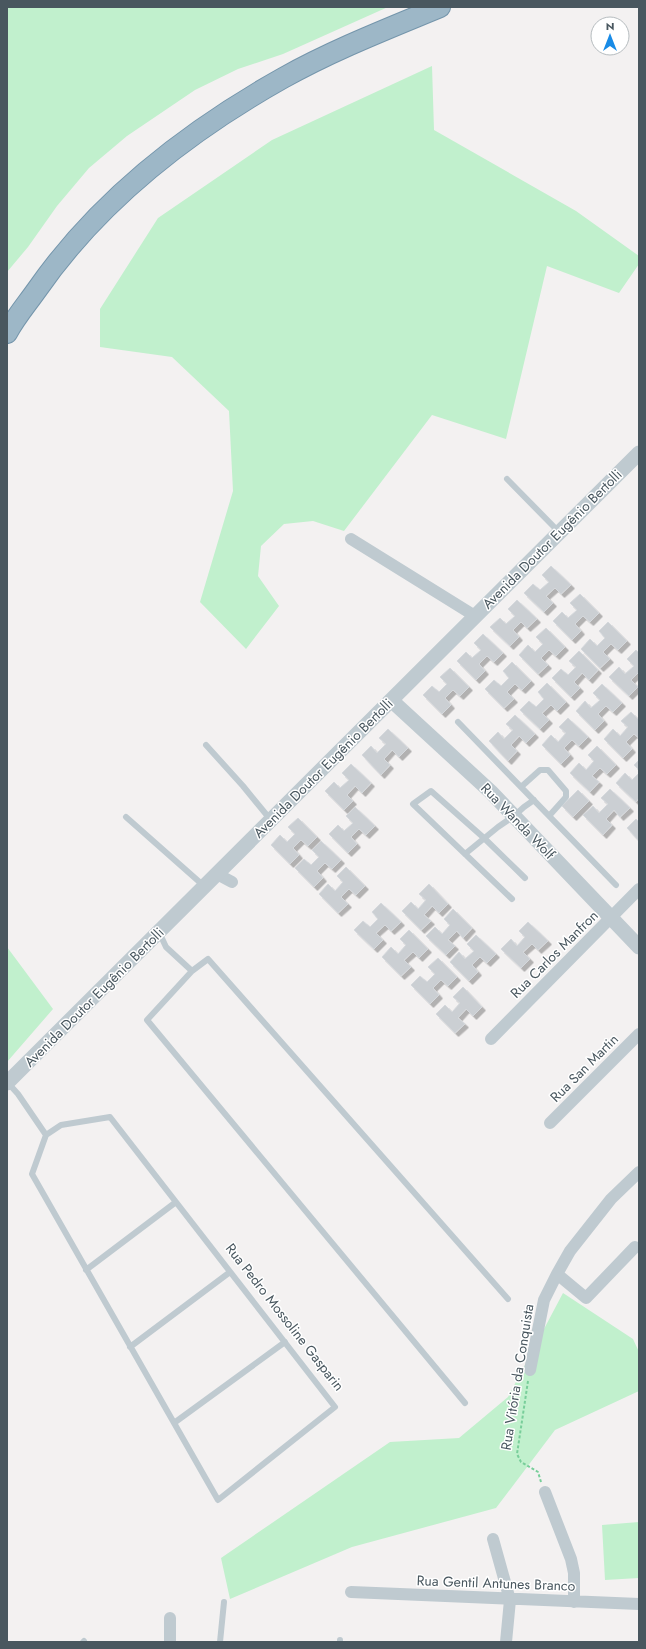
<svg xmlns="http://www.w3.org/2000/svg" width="646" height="1649" font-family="Jost,sans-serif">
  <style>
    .green { fill: #c1f0cd }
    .building { fill: #cbcfd3; stroke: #d5d8dc; filter: url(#shadow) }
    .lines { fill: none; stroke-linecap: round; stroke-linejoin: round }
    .trunk-casing { stroke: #7495ab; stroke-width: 22 }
    .path { stroke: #78ce9a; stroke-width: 2; stroke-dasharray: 3 2; stroke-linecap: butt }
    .service { stroke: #bfcad0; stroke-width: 6 }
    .minor { stroke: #bfcad0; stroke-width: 12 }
    .tertiary { stroke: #bfcad0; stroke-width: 15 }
    .trunk { stroke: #9db7c7; stroke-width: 20 }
    .labels { text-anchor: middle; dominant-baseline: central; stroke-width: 3; stroke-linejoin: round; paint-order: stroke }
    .street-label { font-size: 14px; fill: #49575f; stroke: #fff }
  </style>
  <defs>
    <filter id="shadow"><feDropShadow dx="3.5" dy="3.5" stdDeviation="0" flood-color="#0004"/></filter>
  </defs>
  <rect width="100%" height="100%" fill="#f3f1f1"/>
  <path class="green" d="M7 7H388L283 54 238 69 195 90 127 136 89 168 57 206 28 247 7 272Z
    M432 66 434 130 576 211 639 256V264L619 293 547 266 506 439 432 415 344 531 313 521 284 524 261 546 258 576 279 606 246 649 200 602 233 491 229 411 172 357 100 347V309L158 218 272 140Z
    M7 947 53 1009 7 1062Z
    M563 1293 633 1339 639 1352V1391L555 1430 496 1508 352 1547 230 1599 221 1558 390 1442 459 1438 508 1397Z
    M639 1522V1578L605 1580 602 1525Z"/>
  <path class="building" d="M551 566 571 585 561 594 555 588 546 596 553 603 544 612 524 593 533 584 540 590 549 582 542 575Z
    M580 594 599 613 590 622 583 616 575 624 581 631 572 640 553 621 562 612 568 618 577 610 570 603Z
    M517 600 537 619 527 628 521 622 513 630 519 637 510 646 490 627 500 618 506 624 515 616 508 609Z
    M608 622 627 641 618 650 611 644 603 652 610 659 600 668 581 649 590 639 597 646 605 638 599 631Z
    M546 628 565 647 556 656 549 650 541 658 548 665 538 674 519 655 528 645 535 652 543 644 536 637Z
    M483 634 503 653 494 662 487 656 479 664 485 671 476 680 457 661 466 652 472 658 481 650 474 643Z
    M636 650 639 653V672L631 680 638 687 629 696 609 677 619 667 625 674 634 666 627 659Z
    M579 651 598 670 589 680 582 673 574 682 580 688 571 697 552 678 561 669 568 675 576 667 569 661Z
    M512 662 531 681 522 690 515 684 507 692 514 699 504 708 485 689 494 680 501 686 509 678 503 671Z
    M450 668 469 687 460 696 453 690 445 698 451 705 442 714 423 695 432 686 439 692 447 684 440 677Z
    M547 683 566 702 557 711 551 705 542 713 549 720 540 729 520 710 529 701 536 707 544 699 538 692Z
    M602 684 622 703 613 712 606 706 598 714 604 721 595 730 576 711 585 701 591 708 600 700 593 693Z
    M631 712 639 720V738L634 734 626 742 632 749 623 758 604 739 613 729 620 736 628 727 621 721Z
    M515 715 535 734 526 743 519 736 511 745 517 751 508 761 489 741 498 732 504 739 513 730 506 724Z
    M568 718 588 737 579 746 572 740 564 748 570 755 561 764 542 745 551 735 558 742 566 733 559 727Z
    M388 729 408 748 399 757 392 750 384 759 390 765 381 775 362 755 371 746 377 753 386 744 379 738Z
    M597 746 616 765 607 774 600 768 592 776 599 782 590 792 570 773 579 763 586 770 594 761 588 755Z
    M639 760V770L634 765Z
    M351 764 371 783 362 793 355 786 347 795 353 801 344 810 325 791 334 782 340 788 349 780 342 773Z
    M625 773 632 780 639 773V798L636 802 616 783Z
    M610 789 630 808 620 817 614 810 606 819 612 825 603 835 583 815 593 806 599 813 608 804 601 798Z
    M578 790 589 801 573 817 562 806Z
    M355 807 375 826 366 835 359 829 351 837 357 844 348 853 329 834 338 825 344 831 353 823 346 816Z
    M298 818 317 837 308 846 301 840 293 848 299 855 290 864 271 845 280 835 287 842 295 834 288 827Z
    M636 819 639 822V841L627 828Z
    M321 841 341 860 332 869 325 863 317 871 323 878 314 887 295 868 304 859 311 865 319 857 312 850Z
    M346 867 365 886 356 895 349 889 341 897 348 904 338 913 319 894 328 884 335 891 343 882 337 876Z
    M429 884 448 904 439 913 432 906 424 915 431 921 421 930 402 911 411 902 418 909 426 900 419 894Z
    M381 903 401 922 391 931 385 925 376 933 383 940 374 949 354 930 363 921 370 927 378 919 372 912Z
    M453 909 472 928 463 938 457 931 448 940 455 946 446 955 426 936 435 927 442 934 450 925 444 919Z
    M528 922 548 941 538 950 532 944 523 952 530 959 521 968 501 949 511 939 517 946 525 937 519 931Z
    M409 930 428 949 419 958 413 952 404 960 411 967 401 976 382 957 391 947 398 954 406 945 400 939Z
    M476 935 496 954 487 963 480 957 472 965 478 972 469 981 450 962 459 952 465 959 474 951 467 944Z
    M438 958 457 977 448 986 441 980 433 988 439 995 430 1004 411 985 420 976 427 982 435 974 428 967Z
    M463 987 482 1007 473 1016 466 1009 458 1018 465 1024 455 1033 436 1014 445 1005 452 1012 460 1003 453 997Z"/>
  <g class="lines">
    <g class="trunk-casing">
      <path id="trunk" d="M7 333C15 318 26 305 36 291 99 200 187 132 283 78 333 50 387 29 440 7"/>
    </g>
    <path class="path" d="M528 1381 517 1454 521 1462 538 1472 541 1482"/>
    <path class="service" d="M507 479 559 532
      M458 722 616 885
      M206 745 243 786 270 819
      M521 787 540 770H548L566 791V797L549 816
      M126 817 204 886
      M465 854 498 827 514 816 524 807 534 800
      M512 899 413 804 431 791 484 838 525 878
      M159 932 166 947 192 971
      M8 1083 18 1094 46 1135
      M110 1117 335 1407 218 1500 32 1174 46 1135 61 1125Z
      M86 1270 176 1202
      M130 1347 230 1272
      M465 1403 147 1020 192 971 208 959 508 1299
      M174 1423 285 1342
      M83 1642 84 1641
      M220 1642 224 1602
      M340 1642V1640"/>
    <path class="minor" d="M351 539 475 616
      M217 874 232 882
      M491 1039 639 889
      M550 1123 639 1034
      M557 1274 586 1298 635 1247
      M530 1370 544 1300 557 1274 570 1251 611 1199 639 1172
      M545 1492 571 1559 574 1573V1602
      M493 1539 510 1600 506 1642
      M351 1592 639 1604
      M170 1642V1618"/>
    <path class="tertiary" d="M391 700 491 792 639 947
      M7 1083 639 453"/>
    <use href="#trunk" class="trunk"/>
  </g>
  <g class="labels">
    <g class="street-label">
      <text transform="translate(552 539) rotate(-45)">Avenida Doutor Eugênio Bertolli</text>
      <text transform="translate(323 768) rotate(-45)">Avenida Doutor Eugênio Bertolli</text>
      <text transform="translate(518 821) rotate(46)">Rua Wanda Wolf</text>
      <text transform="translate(554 954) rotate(-45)">Rua Carlos Manfron</text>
      <text transform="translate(94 997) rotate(-45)">Avenida Doutor Eugênio Bertolli</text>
      <text transform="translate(584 1068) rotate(-45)">Rua San Martin</text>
      <text transform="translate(285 1317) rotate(52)">Rua Pedro Mossoline Gasparin</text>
      <text transform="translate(517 1377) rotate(-81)">Rua Vitória da Conquista</text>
      <text transform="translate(496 1583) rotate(2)">Rua Gentil Antunes Branco</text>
    </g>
  </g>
  <rect width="646" height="1649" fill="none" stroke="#49575f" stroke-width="16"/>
  <g transform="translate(610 36)"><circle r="19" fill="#ffffff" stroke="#b6bcbf"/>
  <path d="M0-3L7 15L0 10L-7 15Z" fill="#198be6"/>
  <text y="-6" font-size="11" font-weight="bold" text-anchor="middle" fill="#49575f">N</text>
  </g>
</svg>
